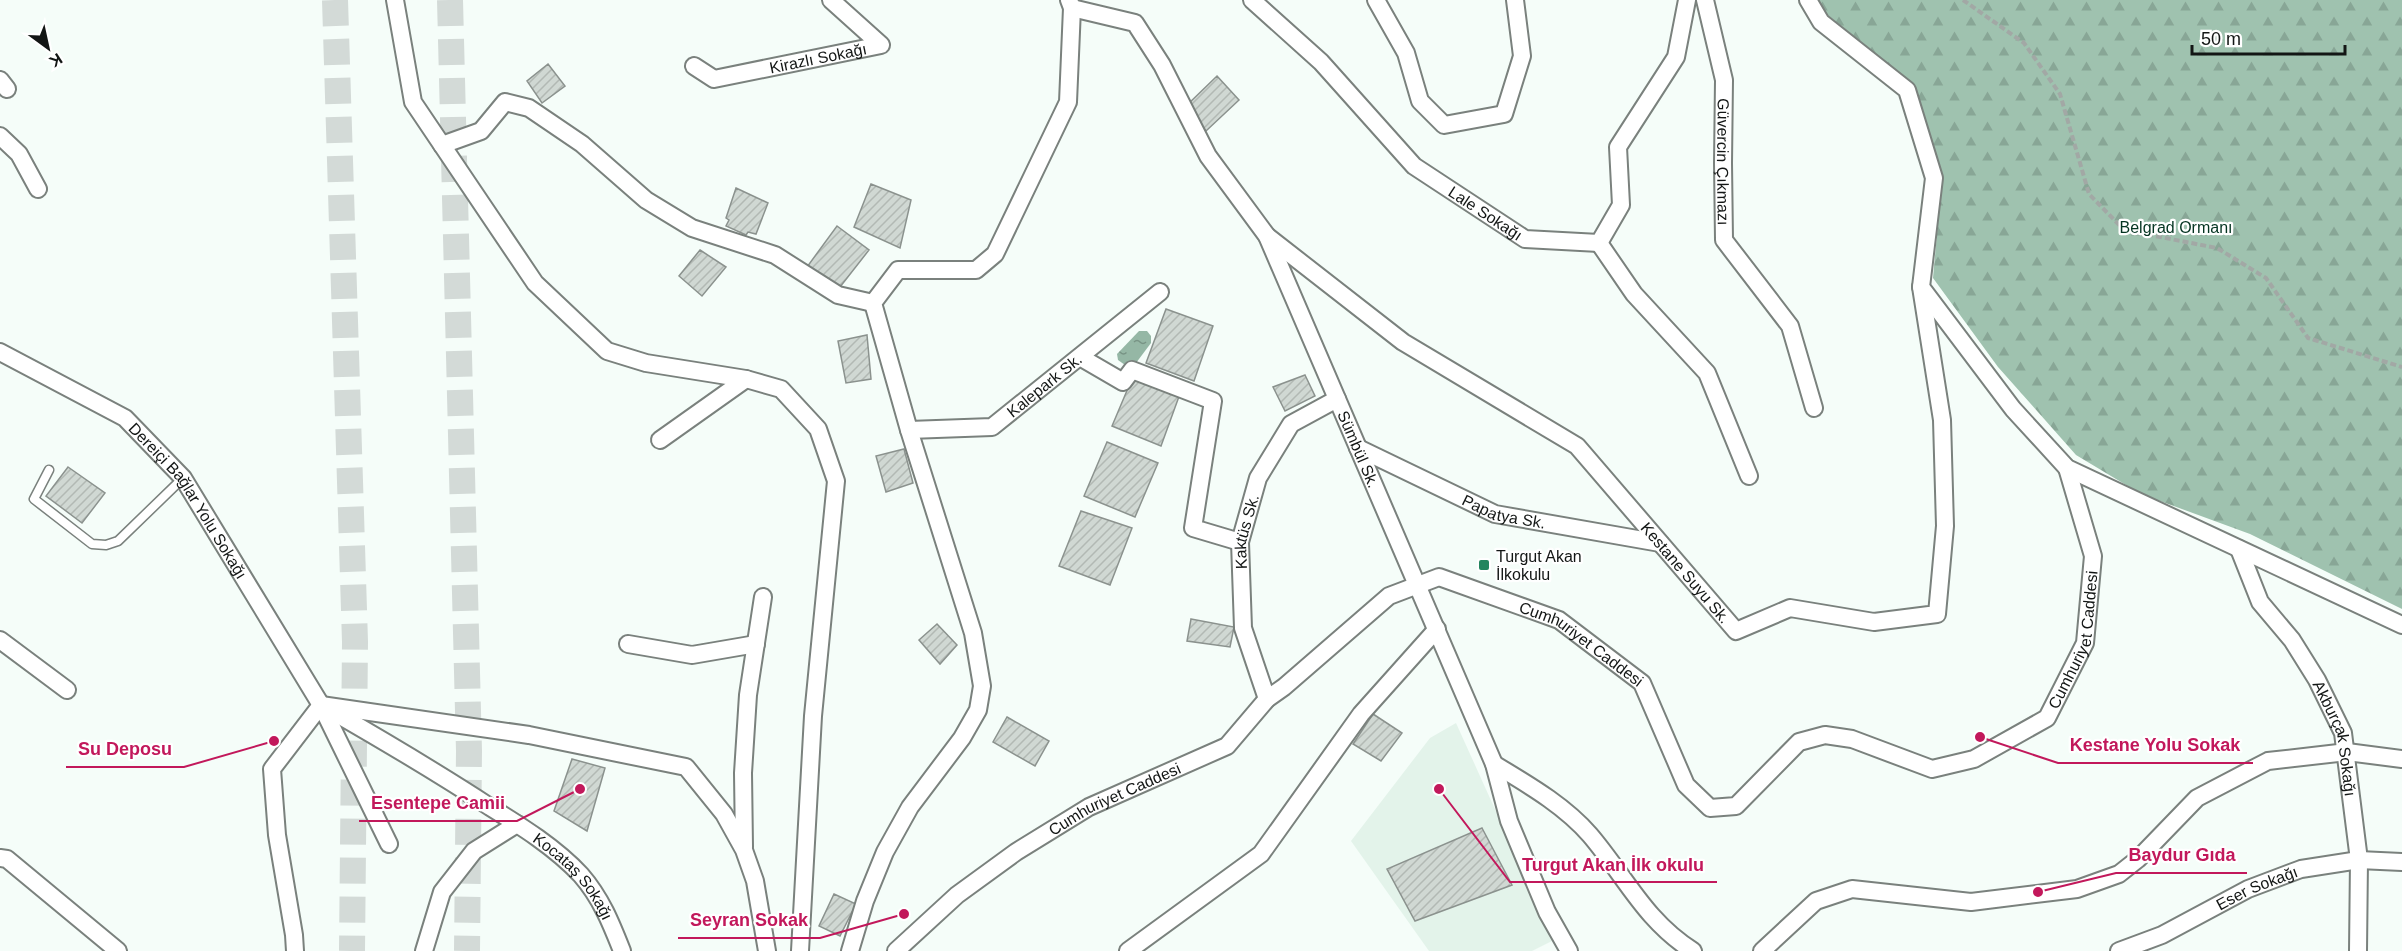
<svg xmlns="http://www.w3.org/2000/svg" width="2402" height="951" font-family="Helvetica,sans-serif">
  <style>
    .built { fill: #e3f3ea }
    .forest { fill: url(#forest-firs) }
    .water { fill: url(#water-ripples) }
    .building { fill: url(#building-hatch); stroke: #8b928e; stroke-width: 1.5 }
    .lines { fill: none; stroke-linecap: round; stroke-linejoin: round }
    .primary-tunnel { stroke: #d3dad7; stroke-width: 26; stroke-dasharray: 26 13; stroke-linecap: butt }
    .lane-casing { stroke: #7a817d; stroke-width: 11 }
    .street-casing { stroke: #7a817d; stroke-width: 20 }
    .path { stroke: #a2a8a5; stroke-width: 4; stroke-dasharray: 6 3; stroke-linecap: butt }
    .lane { stroke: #fff; stroke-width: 8 }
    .street { stroke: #fff; stroke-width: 16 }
    .poi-dot { fill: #23855e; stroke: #fff; stroke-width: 2 }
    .labels { text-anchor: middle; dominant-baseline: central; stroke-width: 4.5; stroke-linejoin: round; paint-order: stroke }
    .street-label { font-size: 16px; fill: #131615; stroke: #fff }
    .park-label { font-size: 16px; fill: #043421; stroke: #fff }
    .poi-label { font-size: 16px; fill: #131615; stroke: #fff; text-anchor: start }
    .leader { fill: none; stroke: #c2185b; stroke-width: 2 }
    .callout-dot { fill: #c2185b; stroke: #fff; stroke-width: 2 }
    .callout-label { font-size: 18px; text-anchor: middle; font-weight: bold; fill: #c2185b; stroke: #fff; stroke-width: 4.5; stroke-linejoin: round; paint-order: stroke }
  </style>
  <defs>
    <pattern id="forest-firs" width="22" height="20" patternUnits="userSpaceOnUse" patternTransform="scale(1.5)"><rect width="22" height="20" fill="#9fc2af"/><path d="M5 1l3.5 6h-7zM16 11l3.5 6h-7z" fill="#88a696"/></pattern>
    <pattern id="water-ripples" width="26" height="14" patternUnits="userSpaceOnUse" patternTransform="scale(1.5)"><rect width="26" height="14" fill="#95b7a5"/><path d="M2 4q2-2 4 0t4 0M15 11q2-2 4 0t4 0" fill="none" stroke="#789485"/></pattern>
    <pattern id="building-hatch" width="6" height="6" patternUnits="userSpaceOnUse" patternTransform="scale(1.5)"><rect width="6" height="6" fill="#d0d8d3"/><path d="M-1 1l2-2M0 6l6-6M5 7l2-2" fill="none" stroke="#b2b9b4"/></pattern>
  </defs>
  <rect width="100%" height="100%" fill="#f5fdf9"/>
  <path class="built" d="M1456 723 1522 869 1552 941 1532 951H1429L1351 841 1430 738Z"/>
  <path class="forest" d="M1819 0H2402V609L2250 534 2141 494 2076 455 1998 367 1933 278 1942 179 1912 83 1825 13Z"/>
  <path class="water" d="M1139 331H1147L1151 336V343L1136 363 1125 365 1118 360 1117 354Z"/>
  <path class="building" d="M548 64 565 86 542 103 527 81Z
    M1217 76 1239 100 1206 131 1186 106Z
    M871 184 911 200 900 248 854 227Z
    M736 188 768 203 756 234 748 232 746 235 726 226 729 220 726 218Z
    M837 226 869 250 840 287 807 267Z
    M700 250 726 267 702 296 679 276Z
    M1166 309 1213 326 1194 381 1146 363Z
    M867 335 871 379 846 383 838 341Z
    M1134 374 1181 391 1161 446 1112 426Z
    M1305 375 1315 396 1285 411 1273 387Z
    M1107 442 1158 463 1135 517 1084 496Z
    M904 449 913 483 886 492 876 456Z
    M68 467 105 493 82 523 46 496Z
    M1081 511 1132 528 1110 585 1059 566Z
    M1191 619 1234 627 1230 647 1187 641Z
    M937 624 957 645 940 664 919 640Z
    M1373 714 1402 733 1381 761 1353 744Z
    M1007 717 1049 741 1035 766 993 742Z
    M572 759 605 768 587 831 554 811Z
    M1482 828 1512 885 1415 921 1387 869Z
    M834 894 856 904 840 936 819 926Z"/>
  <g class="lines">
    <path class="primary-tunnel" d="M335 0 355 642 352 951
      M450 0 469 751 467 951"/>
    <g class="lane-casing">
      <path id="lane" d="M49 470 34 499 92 544 106 545 118 541 183 478"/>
    </g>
    <g class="street-casing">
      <g id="street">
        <path d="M395 0 413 102 535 283 607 351 646 363 746 379 781 389 818 429 836 481 813 716 800 951"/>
        <path id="s1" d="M1252 0 1321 62 1414 166 1525 239 1599 243 1621 205 1618 147 1676 57 1687 0"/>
        <path d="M1376 0 1406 53 1420 101 1444 125 1504 114 1522 56 1515 0"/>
        <path id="s2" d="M1705 0 1724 80 1723 163 1724 240 1790 326 1814 408"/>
        <path d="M1808 0 1821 22 1907 90 1934 178 1921 287 2013 409 2067 468 2402 625"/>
        <path id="s3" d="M1072 8 1135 23 1162 65 1208 156 1267 236 1494 764 1509 821 1547 912 1569 951"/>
        <path id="s4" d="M694 66 714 79 881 45 831 0"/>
        <path d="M0 80 7 89"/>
        <path d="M0 136 19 154 38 189"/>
        <path d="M442 145 481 131 505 102 529 108 582 144 646 200 692 228 775 255 838 295 873 303"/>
        <path id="s5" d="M1267 236 1403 342 1577 446 1736 631 1790 608 1874 622 1937 614 1945 526 1942 420 1921 287"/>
        <path d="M1599 243 1634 294 1707 373 1749 476"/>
        <path id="s6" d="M0 352 125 418 183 478 321 705 389 844"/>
        <path d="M1080 357 1123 382 1132 370 1213 401 1193 528 1240 542"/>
        <path id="s7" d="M909 430 992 427 1160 292"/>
        <path d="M660 440 746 379"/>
        <path id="s8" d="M1358 448 1495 514 1660 543"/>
        <path id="s9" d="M2239 549 2260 602 2292 640 2317 680 2343 733 2359 860 2358 951"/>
        <path d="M0 640 67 690"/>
        <path d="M628 644 692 655 756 644"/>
        <path id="s10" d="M1267 699 1243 628 1240 542 1258 478 1291 424 1337 399"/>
        <path d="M321 705 529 735 686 767 724 814 744 850 755 881 767 951"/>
        <path id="s11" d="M330 710C384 741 438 773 490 807 521 826 556 848 581 875 601 898 611 923 622 951"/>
        <path d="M1494 764C1527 784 1564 805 1590 835 1625 876 1645 921 1693 951"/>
        <path d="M744 847 743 773 748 695 763 597"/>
        <path d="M0 858 7 859 118 951"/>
        <path d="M295 951 294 935 277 835 272 769 321 705"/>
        <path d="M424 951 442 892 474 851 517 824"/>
        <path d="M850 951 865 901 885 852 910 807 962 738 978 710 982 686 973 633 909 430 873 303 898 270H976L995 254 1068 102 1072 8 1069 0"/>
        <path id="s12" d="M896 951 957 895 1016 852 1089 807 1227 746 1267 699 1284 687 1389 596 1439 577 1559 620 1642 683 1686 785 1710 808 1736 806 1799 742 1825 735 1852 739 1932 769 1974 759 2047 718 2085 643 2093 556 2067 468"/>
        <path d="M1128 951 1261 854 1361 714 1437 629"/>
        <path d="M1762 951 1816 901 1852 889 1971 902 2077 889 2119 874 2138 859 2197 798 2268 761 2347 752 2402 759"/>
        <path id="s13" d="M2119 951 2162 935 2248 889 2301 869 2359 860 2402 862"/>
      </g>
    </g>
    <path class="path" d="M1963 0 2024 43 2060 94 2089 194 2124 230 2217 248 2266 278 2308 338 2402 367"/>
    <use href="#lane" class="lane"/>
    <use href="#street" class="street"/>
  </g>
  <rect class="poi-dot" x="1478" y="559" width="12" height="12" rx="3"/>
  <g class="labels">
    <g class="street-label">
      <text stroke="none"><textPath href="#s4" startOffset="130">Kirazlı Sokağı</textPath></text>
      <text stroke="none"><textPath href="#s2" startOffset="164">Güvercin Çıkmazı</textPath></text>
      <text stroke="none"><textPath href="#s1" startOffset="318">Lale Sokağı</textPath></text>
      <text stroke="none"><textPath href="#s7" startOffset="150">Kalepark Sk.</textPath></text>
      <text stroke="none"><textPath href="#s3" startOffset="548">Sümbül Sk.</textPath></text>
      <text stroke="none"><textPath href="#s6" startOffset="246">Dereiçi Bağlar Yolu Sokağı</textPath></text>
      <text stroke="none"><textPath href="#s8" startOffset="160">Papatya Sk.</textPath></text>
      <text stroke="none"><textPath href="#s10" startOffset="172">Kaktüs Sk.</textPath></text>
      <text stroke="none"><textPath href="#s5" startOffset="542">Kestane Suyu Sk.</textPath></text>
      <text stroke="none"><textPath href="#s12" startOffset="1510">Cumhuriyet Caddesi</textPath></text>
      <text stroke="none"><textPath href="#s12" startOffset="826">Cumhuriyet Caddesi</textPath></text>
      <text stroke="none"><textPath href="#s9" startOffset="216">Akburçak Sokağı</textPath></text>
      <text stroke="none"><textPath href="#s12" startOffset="268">Cumhuriyet Caddesi</textPath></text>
      <text stroke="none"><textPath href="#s11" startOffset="297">Kocataş Sokağı</textPath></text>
      <text stroke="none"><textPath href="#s13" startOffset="152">Eser Sokağı</textPath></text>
    </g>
    <g class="park-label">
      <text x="2176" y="227">Belgrad Ormanı</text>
    </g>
    <g class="poi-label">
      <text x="1496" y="556">Turgut Akan<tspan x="1496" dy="18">İlkokulu</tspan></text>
    </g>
  </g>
  <path class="leader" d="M1980 737L2058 763H2253M274 741L184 767H66M580 789L517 821H359M2038 892L2116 873H2247M1439 789L1510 882H1717M904 914L820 938H678"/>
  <g class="callout-dot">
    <circle cx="1980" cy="737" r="6"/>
    <circle cx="274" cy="741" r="6"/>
    <circle cx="580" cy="789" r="6"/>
    <circle cx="2038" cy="892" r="6"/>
    <circle cx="1439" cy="789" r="6"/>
    <circle cx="904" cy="914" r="6"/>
  </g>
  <g class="callout-label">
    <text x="2155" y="751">Kestane Yolu Sokak</text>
    <text x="125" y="755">Su Deposu</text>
    <text x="438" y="809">Esentepe Camii</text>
    <text x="2182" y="861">Baydur Gıda</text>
    <text x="1613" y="871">Turgut Akan İlk okulu</text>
    <text x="749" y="926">Seyran Sokak</text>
  </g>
  <g transform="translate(48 48) rotate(147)" stroke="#ffffff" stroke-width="4.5" paint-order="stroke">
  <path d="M0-4.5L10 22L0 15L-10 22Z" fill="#131615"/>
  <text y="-9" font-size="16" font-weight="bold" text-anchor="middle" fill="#131615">K</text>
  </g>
  <path d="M2192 45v9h153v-9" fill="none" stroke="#131615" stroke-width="3"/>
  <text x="2201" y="45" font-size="18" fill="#131615" stroke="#ffffff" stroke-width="4.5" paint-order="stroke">50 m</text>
</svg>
